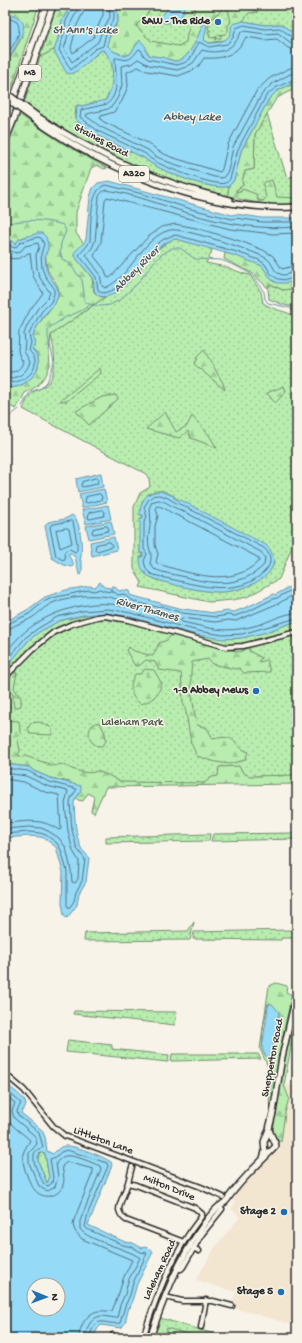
<svg xmlns="http://www.w3.org/2000/svg" width="302" height="1343" font-family="'Gochi Hand',sans-serif">
  <style>
    .built { fill: #f2e6d1 }
    .green { fill: url(#green-dots); stroke: #728c6d; fill-rule: evenodd }
    .forest { fill: url(#forest-firs); stroke: #728c6d; fill-rule: evenodd }
    .pitch { fill: #b8edaf; stroke: #728c6d }
    .water { fill: #95daf7; stroke: #6b94a5; fill-rule: evenodd }
    .lines { fill: none; stroke-linecap: round; stroke-linejoin: round }
    .shore { stroke: #55717d; stroke-width: 1 }
    .stream { stroke: #6b94a5; stroke-width: 1 }
    .minor-casing { stroke: #2b2b2b; stroke-width: 7 }
    .major-casing { stroke: #2b2b2b; stroke-width: 8 }
    .highway-casing { stroke: #2b2b2b; stroke-width: 8 }
    .minor { stroke: #f7f3e8; stroke-width: 4 }
    .major { stroke: #f7f3e8; stroke-width: 5 }
    .highway { stroke: #f7f3e8; stroke-width: 5.5 }
    .major-bridge-casing { stroke: #2b2b2b; stroke-width: 8; stroke-linecap: butt }
    .major-bridge { stroke: #f7f3e8; stroke-width: 5 }
    .poi-dot { fill: #1f6fb2; stroke: #f7f3e8; stroke-width: 1.5 }
    .labels { text-anchor: middle; dominant-baseline: central; stroke-width: 3; stroke-linejoin: round; paint-order: stroke }
    .shield { fill: #f7f3e8; stroke: #686764; stroke-width: 1 }
    .shield-label { font-size: 10px; font-weight: bold; fill: #2b2b2b }
    .poi-label { font-size: 11px; font-weight: bold; fill: #2b2b2b; stroke: #f7f3e8; text-anchor: end }
    .street-label { font-size: 11px; fill: #2b2b2b; stroke: #f7f3e8 }
    .park-label { font-size: 11px; fill: #475245; stroke: #f7f3e8 }
    .water-label { font-size: 12px; font-style: italic; fill: #46575e; stroke: #f7f3e8 }
  </style>
  <defs>
    <pattern id="green-dots" width="8" height="8" patternUnits="userSpaceOnUse"><rect width="8" height="8" fill="#b8edaf"/><path d="M2 2h.1M6 6h.1" fill="none" stroke="#9ecb97" stroke-width="1.8" stroke-linecap="round"/></pattern>
    <pattern id="forest-firs" width="22" height="20" patternUnits="userSpaceOnUse"><rect width="22" height="20" fill="#b8edaf"/><path d="M5 1l3.5 6h-7zM16 11l3.5 6h-7z" fill="#9ecb97"/></pattern>
  </defs>
  <rect width="100%" height="100%" fill="#f7f3e8"/>
  <filter id="ink" filterUnits="userSpaceOnUse"><feTurbulence type="fractalNoise" baseFrequency=".025" numOctaves="2"/><feDisplacementMap in="SourceGraphic" scale="8" xChannelSelector="R" yChannelSelector="G"/><feConvolveMatrix kernelMatrix="1 2 1 2 8 2 1 2 1" color-interpolation-filters="sRGB"/></filter>
  <g filter="url(#ink)">
    <path class="built" d="M284 1085 297 1087V1309L290 1324 234 1308 235 1304 232 1302 236 1292 196 1280 215 1247 240 1217 231 1209 235 1204 233 1196 272 1153 280 1151 285 1113 289 1098Z"/>
    <path class="green" d="M145 5H297V36L281 24 265 25 243 21C223 38 227 48 196 39L187 56 108 40 132 10Z
      M55 49 54 51 75 72 102 50C113 54 113 73 113 83 113 85 107 97 106 100L82 106 78 105 76 106 75 119 83 126 96 135 144 158C156 170 213 192 229 186L228 192 229 197C197 188 165 180 135 167 96 150 59 127 24 103L40 57Z
      M267 114 287 178 297 175V198H266L263 201C255 200 250 193 242 190L241 192H236V190L243 185 242 181 245 171 254 169 255 134Z
      M172 239H180L212 248 211 254 206 263 226 267 245 274 250 275 261 292 263 303C273 310 286 311 297 317V552L291 549 279 579 247 597 232 600 209 602 140 587 142 583 134 569V507L140 493 150 487 149 479 146 474 23 409C25 405 27 398 30 395 35 389 44 389 49 382 58 368 54 350 51 335L105 297 119 290 141 268 154 252ZM156 491H164L174 496V497L274 562C272 571 266 575 259 580 232 598 204 592 175 584 166 582 154 581 147 574 143 570 142 562 140 557H143V553H140L141 518H143V515H141L148 494Z
      M270 284 283 290 297 288V308L281 304 269 299 268 288Z
      M95 613H107L182 631 234 639 263 633 297 621V782L105 785 5 764V669L28 641 39 632 59 621Z
      M297 833V839L211 841 213 834Z
      M210 834 209 841 106 843V837Z
      M194 922 190 940 84 941 85 933 188 931Z
      M297 926V936L294 937 293 938H282L281 940 193 939 194 932 293 930Z
      M74 1011 177 1012 175 1025 73 1014Z
      M68 1040 112 1045V1049L169 1055 168 1062 66 1052Z
      M172 1054H258L261 1059 171 1061Z
      M205 1215 206 1218 194 1233 181 1257H179L178 1256 179 1253 188 1238Z
      M177 1260 178 1261 147 1338H145L166 1280 175 1261Z
      M160 1318 228 1338H153Z"/>
    <path class="forest" d="M5 5H39L10 93 5 89V67L22 37 18 18 12 14 5 12Z
      M57 5H71C61 18 60 34 55 49L40 57Z
      M119 5C129 10 135 8 145 5 148 4 152 5 155 5L136 26 151 41 178 46 186 42C187 29 193 18 196 5H212L213 6 217 5 223 7 219 13 216 14V17L210 19 208 29 211 31H208V34H210L209 37 213 38 215 37 216 40 217 39 216 36 218 39 221 38V35H218L225 34 228 31V25L231 22 227 5H242L245 8H249L258 12 249 13 243 21 237 24 230 36 225 40 209 43 204 40V23C199 34 189 63 174 61 170 60 166 58 162 57 157 56 153 57 149 55L145 49 133 51 129 55 125 56 113 51 108 47V40L118 20 117 6Z
      M297 81V88L284 94 276 99 255 134 254 169 245 171 242 181 243 185 236 190V192H241L242 189 256 194 258 201H263L266 198 263 184 265 182 272 180 277 197 297 198V204L268 205 229 197 228 192 229 186 234 180 236 173 241 151 269 99 277 91Z
      M20 115 62 143 107 168 104 169 97 165 91 168 76 212V233L84 244 80 247 77 259 92 278 94 292 101 297H105L51 335 49 352 50 365 46 375 37 386 25 393 16 409 5 404V387C25 392 51 365 32 349L35 346C35 342 33 338 34 334 37 321 59 303 59 292 58 280 46 276 46 261 46 256 45 254 48 249L27 236 19 239 15 244 13 241 7 240 5 241V152Z
      M225 253C235 255 253 260 262 266 267 270 268 277 274 282L294 281 297 279V288L283 290 270 284 268 288 252 273 224 259Z
      M204 350 223 383 225 390 194 364 197 357Z
      M100 368 101 373 67 401H60Z
      M284 386 286 392 275 403 267 393Z
      M116 395 118 399 89 425 76 411 102 397Z
      M165 412 176 432 187 426 192 416 209 435 217 448 191 438 188 431 179 438 146 429Z
      M172 634 239 652 243 651 245 647 249 648V651L262 658 259 660V662L267 660 270 672 244 673 239 668 235 669 212 664 208 659 192 662C189 683 193 705 197 725L207 728 213 739C238 733 231 745 248 752L245 760 229 764 216 762 197 756 191 743 186 712 183 702 181 673 159 670 155 662 146 660 140 665 135 666 126 650 129 647 134 651 153 656 159 643 167 640Z
      M145 669 154 670 162 684C157 696 153 700 141 704 129 697 129 685 135 674H141Z
      M15 672 17 673 14 688 21 698V706L14 708 13 700V693L5 684V682L9 681 12 674Z
      M5 720 19 721 20 731 18 740 20 751 18 755 22 757 25 756 55 766 61 764C71 769 87 776 97 771L108 775 121 782 204 783 212 777 218 776 219 767 239 766 243 773 250 776 297 775V784L106 787 94 813 91 811 94 797 88 793 83 801 78 800 75 796 70 782 50 778 34 771 29 767 5 764V736L8 733 5 731Z
      M39 722 49 726 52 729V735L30 734 28 728 31 723Z
      M95 723H100L105 733 106 741 102 746C88 747 85 729 95 723Z
      M276 983 287 986 286 992 292 995 284 1030 271 1105 269 1104 271 1073 260 1049 269 986ZM268 1004 278 1017 272 1051 266 1056C258 1046 265 1016 268 1004Z
      M297 1025 294 1030 284 1085 289 1098 285 1113 281 1142 275 1137 273 1130C276 1113 285 1032 297 1025Z
      M42 1152 45 1154 49 1177 48 1183H47L38 1161V1156Z"/>
    <path class="pitch" d="M167 1328 201 1338H164Z"/>
    <path class="water" d="M71 5H145C136 11 129 10 119 5L117 6 118 20 110 35 107 45 113 51 125 56 130 54 140 40 146 47V51L149 55C153 57 157 56 162 57 166 58 170 60 174 61 189 63 199 34 203 23L207 24 204 40 209 43C220 43 233 40 231 26L234 23H237L243 21 265 25 281 24 297 36V81L277 91 269 99 241 151 236 173 234 180 229 186C213 192 156 170 144 158L96 135 76 120 77 105 82 106 106 100 113 83 112 64 105 51 102 50C91 56 81 73 69 74L66 72 54 51 60 32 62 20Z
      M171 5H185L182 16 173 23H164L159 19Z
      M5 12C30 19 26 29 15 47 12 53 9 60 5 67Z
      M109 181 232 215 236 214 262 218H297V279L288 283H277L271 279 262 266 257 264 236 256 176 239C148 242 126 304 99 296 91 291 96 285 92 278 87 269 78 263 74 254 76 248 83 246 86 239L90 197 93 188 98 183Z
      M38 233H42L46 237 48 244V249L45 255 46 267 48 274 57 287 58 295 55 304 45 314 35 330 33 337 35 345 32 349C51 365 25 392 5 387V241L7 240H12L15 244 19 239Z
      M101 473 103 487 78 492 76 479Z
      M104 489 107 502 82 508 79 494Z
      M160 491 174 496V498L180 501 181 500 266 545C292 572 245 591 223 592 207 593 158 583 145 574L147 573 145 572 144 573C141 568 140 563 140 557H143V553H140V518H143V515H140C140 502 145 492 160 491Z
      M108 505 111 519 86 524 82 510Z
      M72 515C73 516 76 518 76 519 81 527 83 553 80 561L82 562V573L81 575 79 574 75 557 70 553 68 555 74 564 72 567 64 565 52 558 45 526 48 522 65 519Z
      M111 521 114 534 89 539 86 526Z
      M114 537 117 550 92 556 90 542Z
      M100 582 104 587 110 588 112 593 111 587 113 585 119 591 123 590 129 591 130 595 133 596 183 609 215 613 228 611 234 612 247 607 274 594 275 595 297 583V621L263 633 242 638 223 639 197 635 130 617 107 613 83 615 59 621 39 632 28 641 5 669V622L27 610 45 597 66 590 90 586 95 587Z
      M5 764 29 767 34 771 50 778 81 786C82 793 75 797 74 803 75 818 75 834 81 848 83 852 87 854 89 858L86 882 79 893 77 905 67 918 65 917 64 915 62 903 63 872 56 847 44 838 40 837 29 836 5 838Z
      M270 1003 272 1004 279 1012 271 1063 263 1052 262 1048 268 1007Z
      M5 1084C10 1087 26 1098 26 1105 25 1108 22 1110 21 1113L42 1130 45 1137 47 1151 53 1154C57 1150 60 1146 66 1146 75 1145 104 1157 111 1162L112 1165 88 1225 125 1242 133 1243 142 1248 144 1247 151 1249 153 1252 137 1284 130 1308 129 1307 125 1323 121 1328 101 1325 98 1328 93 1338H5ZM40 1153H42L45 1154 49 1177 48 1182 47 1183 38 1161V1156ZM34 1285H58V1309H34Z"/>
    <g class="lines">
      <path class="shore" d="M74 5 66 21 64 33 59 50 71 70 95 49 103 46 106 33 114 18V5
        M79 5C78 12 73 17 71 23 68 32 67 41 64 49L72 62 98 42 102 31 110 17 109 5
        M85 5 83 13 77 25 71 48 73 53 93 38 103 15V5
        M5 16 17 22C24 34 11 47 5 58
        M297 39 293 38 280 28 265 29 244 25 236 28 233 38 227 44 209 47 199 42 190 59 184 63 177 65 148 59 144 56 141 50 139 49C134 55 130 62 122 59 115 58 121 58 115 58 115 73 121 93 107 104L81 110 80 117 98 131 146 154C148 156 150 159 153 160 163 167 216 187 225 183 228 182 228 181 230 179L238 149 266 96 275 88 297 78
        M297 44 291 43 278 33 265 34 244 31 241 32C234 50 219 55 202 50L193 63 186 67 177 70 149 65 138 59 131 64 121 66 122 85 118 97 113 105 108 109 87 114 86 116 101 127 148 150 155 156 168 162 214 177 223 178 228 171 233 147 262 94 272 84 292 73H297
        M297 50 288 48 277 39 265 40 246 37C244 40 243 43 241 45 232 57 218 59 204 58L198 67 191 71 178 76 147 71 138 67 127 72 128 86 122 101 114 112 101 116 100 119 104 122 150 144 158 151 171 157 220 172 222 169 228 144 257 90 270 78 290 68 297 67
        M297 222H262L236 218 232 219 191 209 143 194 106 185C89 188 91 227 90 241L87 246 79 255 96 277 98 290 102 293C129 293 146 238 176 235L237 252 259 260 265 264 271 274 278 279 287 280 297 276
        M297 227C261 230 223 224 188 213 161 205 134 194 106 190L103 191 99 196 95 241 92 248 86 255 100 274 102 286 105 288C131 277 142 237 170 230 182 227 254 251 266 258 273 262 273 272 280 274 285 277 291 272 297 271
        M297 233 273 234 230 229 107 197 105 200 101 242 94 256 105 270 107 277 110 278 148 237 162 227 175 224 196 228 240 241 263 250 273 256 282 269 297 265
        M5 244H9L12 247 15 248 21 242 38 237 41 238 44 244 41 254 42 268 45 276 54 288V294L51 302 42 311 32 328 29 334 31 343 29 350C31 354 35 356 35 361 36 376 18 384 5 383
        M5 249 16 253 21 251 25 246 38 243 39 247 36 255 37 269 40 278 50 293 47 299 38 308 27 326 24 334 25 342 24 351 30 362C26 374 18 379 5 378
        M5 256C13 261 21 259 28 253H30L33 276 43 293 30 310 19 331 18 351 20 357 23 362C20 371 14 373 5 372
        M96 478 98 479 97 484 83 487 81 486 82 482Z
        M100 494 102 497 101 500 87 503 85 502 86 497Z
        M159 495C168 496 173 503 182 505L264 548C270 554 273 562 266 570 243 595 208 588 179 581 170 579 160 577 151 574L146 569 144 561 147 554 144 549V522L147 517 144 507 149 499 153 496Z
        M159 500C167 501 172 508 181 510L261 552 265 558 264 565C240 589 211 584 181 576 172 574 163 573 154 569L150 563C152 556 151 553 149 547 146 534 154 521 149 508L152 502Z
        M157 506C164 506 171 514 179 516L257 557 259 559V561C231 589 190 573 158 564L156 562 158 554 155 545V526L158 516 156 508Z
        M103 510 105 512 104 516 90 519 88 518 89 513Z
        M71 521 73 522 77 542V550L75 552 70 549 66 550 64 553 65 559 63 560 56 556 50 527 51 525Z
        M107 526 109 529 108 531 94 534 92 533 93 529Z
        M67 528 69 529 72 543 60 548 56 530Z
        M110 542 112 545 111 547 97 551 95 550 96 545Z
        M297 593 279 603 236 621 229 620 215 622 182 618 180 620 182 622C214 629 225 634 258 625 271 621 284 613 297 613
        M157 612H161L178 617 179 619 177 621 157 616 156 614Z
        M5 625 29 614 43 602 52 598 89 590 94 591 100 589 104 591 114 592 118 595 124 594C130 603 147 604 157 607L161 606 182 613 216 617 228 615 235 616 249 611 273 599 277 598 297 587
        M5 630C10 629 12 627 16 625 22 622 27 621 33 617 38 614 42 609 47 606 65 594 112 591 128 605L126 607C120 606 114 604 108 604 101 603 94 604 87 605 53 610 24 626 5 654
        M5 663 25 638 37 629 57 617 82 611 108 609 131 613 198 631 223 635 242 634 297 618
        M5 768 28 771 49 782 77 789 71 798 70 803 72 830 77 849 85 859 82 881 76 892 74 901 70 907H68L67 905V871L61 850 57 843 46 835 40 833 29 832 5 834
        M5 773 26 776 47 786 68 791 65 804 68 831 73 851 79 861 78 879 75 883 72 882 71 870 66 848 59 838 48 831 41 828 29 827 5 829
        M5 779 24 782 45 792 59 795 61 829 59 830C39 817 27 822 5 823
        M5 1089 21 1103 17 1111 18 1115 39 1133 43 1147C41 1148 39 1149 37 1150 28 1157 40 1176 44 1184L48 1186 52 1183 53 1177 50 1159 56 1157 61 1152 67 1150 107 1163 108 1166 88 1213 85 1227 87 1229 123 1245 132 1247 141 1252 147 1253 133 1283 130 1295 125 1306 120 1323C106 1326 94 1312 90 1338
        M5 1095 15 1103 12 1111 14 1118 35 1136 37 1144 29 1153V1163L39 1186 43 1189 48 1191 55 1187 58 1177 56 1163C58 1161 62 1156 66 1156 73 1154 93 1163 100 1166L101 1169 80 1221V1229C88 1241 127 1248 140 1258L128 1281 125 1294 120 1305 117 1318C112 1318 106 1316 101 1316 91 1317 85 1330 85 1338
        M5 1102 7 1105C3 1123 18 1129 30 1140 28 1145 24 1149 23 1154 21 1163 30 1188 38 1193 47 1200 60 1195 63 1185 65 1179 63 1173 62 1166L67 1162 93 1169V1172L74 1220 73 1225 75 1231 82 1239 132 1260 123 1279 119 1293 112 1311C108 1312 104 1310 99 1311 87 1312 79 1327 79 1338"/>
      <path class="stream" d="M57 6 61 5
        M5 224C23 219 45 219 63 225L66 231 61 243 60 253 62 259 69 263 82 280 84 293V301L89 304 100 306 110 305 121 299 137 284 153 263 161 255 172 248H180L195 259 221 260 236 266 251 274 264 292 265 299 268 303 290 308 297 314
        M22 406 30 392 41 388 47 382 52 369 54 361 48 337V331L49 328 66 317 76 313 86 308 89 305
        M5 420 19 409"/>
      <g class="minor-casing">
        <path id="minor" d="M5 677 33 649 54 632 72 624 97 617 105 616 128 620 226 647 243 646 297 632
          M5 1074 24 1090 53 1126 65 1136 201 1187 223 1197
          M132 1167C130 1174 129 1181 126 1188 124 1195 119 1203 119 1210 120 1214 123 1218 126 1220L184 1242
          M128 1183 136 1185 195 1208 202 1214 201 1217C173 1252 156 1295 143 1338
          M193 1248 199 1251
          M177 1269H181L183 1267 202 1234 222 1209 219 1206
          M165 1297 182 1301H213L232 1306
          M201 1327 206 1300
          M112 1338 113 1335"/>
      </g>
      <g class="major-casing">
        <path id="major" d="M37 116C97 156 159 183 230 200
          M35 120C108 171 206 212 297 207
          M263 1158 265 1152 264 1142 269 1129 273 1113 282 1057 297 991
          M150 1338C163 1300 177 1263 200 1230 205 1222 211 1214 217 1208 220 1205 225 1203 227 1200 241 1179 258 1165 276 1146 276 1143 270 1135 269 1129"/>
      </g>
      <g class="highway-casing">
        <path id="highway" d="M5 123 46 5
          M5 141 15 116 53 5"/>
      </g>
      <use href="#minor" class="minor"/>
      <use href="#major" class="major"/>
      <use href="#highway" class="highway"/>
      <g class="major-bridge-casing">
        <path id="major-bridge" d="M5 92 37 116
          M5 98 35 120"/>
      </g>
      <use href="#major-bridge" class="major-bridge"/>
    </g>
  </g>
  <g class="poi-dot">
    <circle cx="218" cy="22" r="4"/>
    <circle cx="256" cy="691" r="4"/>
    <circle cx="284" cy="1212" r="4"/>
    <circle cx="281" cy="1292" r="4"/>
  </g>
  <g class="labels">
    <g class="shield">
      <rect x="19" y="65" width="22" height="16" rx="3"/>
      <rect x="119" y="166" width="30" height="16" rx="3"/>
    </g>
    <g class="shield-label">
      <text x="30" y="73">M3</text>
      <text x="134" y="174">A320</text>
    </g>
    <g class="poi-label">
      <text x="210" y="22">SAW - The Ride</text>
      <text x="248" y="691">1-8 Abbey Mews</text>
      <text x="276" y="1212">Stage 2</text>
      <text x="273" y="1292">Stage 5</text>
    </g>
    <g class="street-label">
      <text transform="translate(101 141) rotate(28)">Staines Road</text>
      <text transform="translate(273 1058) rotate(-79)">Shepperton Road</text>
      <text transform="translate(103 1141) rotate(20)">Littleton Lane</text>
      <text transform="translate(169 1188) rotate(22)">Milton Drive</text>
      <text transform="translate(160 1270) rotate(-65)">Laleham Road</text>
    </g>
    <g class="park-label">
      <text x="132" y="723">Laleham Park</text>
    </g>
    <g class="water-label">
      <text x="85" y="31">St Ann's Lake</text>
      <text x="192" y="118">Abbey Lake</text>
      <text transform="translate(137 270) rotate(-45)">Abbey River</text>
      <text transform="translate(147 610) rotate(15)">River Thames</text>
    </g>
  </g>
  <rect width="302" height="1343" fill="none" stroke="#f7f3e8" stroke-width="20"/>
  <rect x="10" y="10" width="282" height="1323" fill="none" stroke="#2b2b2b" stroke-width="1.5" filter="url(#ink)"/>
  <g transform="translate(46 1297) rotate(91)"><circle r="19" fill="#f7f3e8" stroke="#a5a39c"/>
  <path d="M0-3L7 15L0 10L-7 15Z" fill="#1f6fb2"/>
  <text y="-6" font-size="11" font-weight="bold" text-anchor="middle" fill="#2b2b2b">N</text>
  </g>
</svg>
